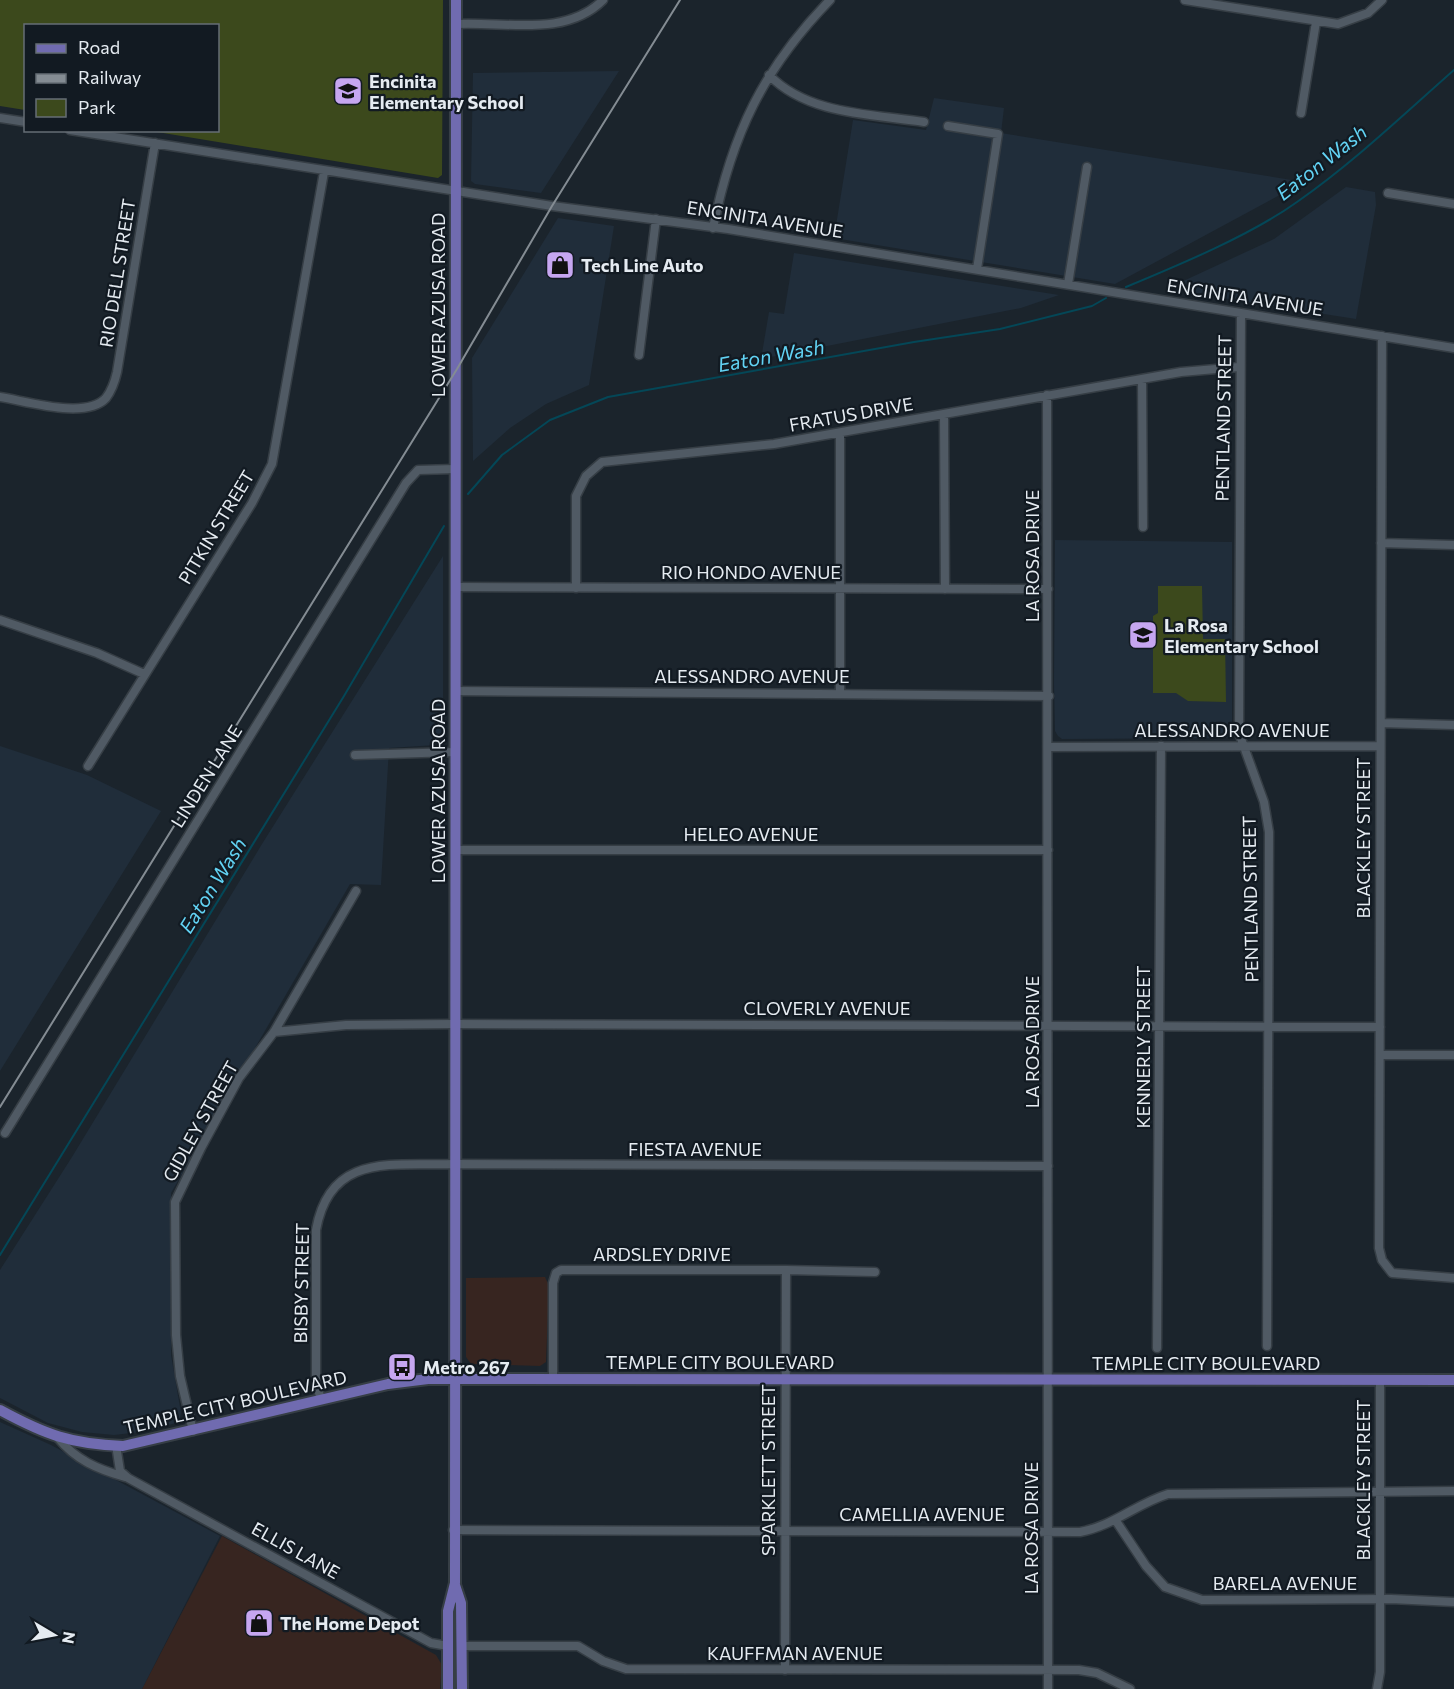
<svg xmlns="http://www.w3.org/2000/svg" width="1454" height="1689" font-family="Commissioner,sans-serif">
  <style>
    .commercial { fill: #372520 }
    .built { fill: #202d3a }
    .green { fill: #3c491c }
    .lines { fill: none; stroke-linecap: round; stroke-linejoin: round }
    .stream { stroke: #044757; stroke-width: 2 }
    .minor-casing { stroke: #363e45; stroke-width: 11 }
    .major-casing { stroke: #363e45; stroke-width: 14 }
    .minor { stroke: #505a64; stroke-width: 8 }
    .major { stroke: #706bb0; stroke-width: 10 }
    .rail { stroke: #848c93; stroke-width: 2 }
    .labels { text-anchor: middle; dominant-baseline: central; stroke-width: 4.5; stroke-linejoin: round; paint-order: stroke }
    .poi-label { font-size: 18px; font-weight: bold; fill: #e5ebf1; stroke: #121a22; text-anchor: start }
    .street-label { font-size: 18px; fill: #e5ebf1; stroke: #121a22 }
    .water-label { font-size: 20px; font-style: italic; fill: #62d3f4; stroke: #121a22 }
  </style>
  <rect width="100%" height="100%" fill="#1b242c"/>
  <path class="commercial" d="M545 1277 549 1286 546 1362 540 1366 471 1364 466 1357V1278Z
    M222 1536 436 1655 442 1665 440 1689H142Z"/>
  <path class="built" d="M619 71 541 193 475 184 471 181 473 73Z
    M934 98 1004 108 1001 133 1304 182 1115 284 834 238 853 120 926 130Z
    M1346 187 1375 192 1376 205 1356 319 1166 289 1274 239Z
    M558 218 614 226 589 385 546 404 510 428 473 461 472 358Z
    M794 253 1059 295 1021 308 761 359 769 312 784 314Z
    M1055 540 1232 542V731L1227 738 1062 739 1058 736 1055 731 1054 683Z
    M443 556V738L436 745 389 748 381 885 350 884 171 1193V1355L181 1413 179 1422 148 1431 114 1435 82 1432 48 1423 0 1398V1270L72 1157 262 844Z
    M0 746 87 775 161 811 0 1071Z
    M0 1422 51 1445 220 1536 142 1689H0Z"/>
  <path class="green" d="M0 0H443L442 175 438 178 151 131 218 130V26H26L25 110 0 106Z
    M1158 586H1202L1203 639H1225L1226 702 1188 701 1176 693H1153V616L1158 613Z"/>
  <g class="lines">
    <path class="stream" d="M1126 287C1179 265 1251 235 1297 202 1353 163 1403 115 1454 70
      M468 494 502 455 550 420 608 397 914 342 1000 329 1092 306 1106 298
      M0 1255 344 696 444 526"/>
    <g class="minor-casing">
      <path id="minor" d="M1185 0 1338 24 1368 13 1382 0
        M456 24C504 21 565 38 603 0
        M769 75C808 115 872 114 924 122
        M1301 113 1316 22
        M0 118 26 122
        M948 126 998 134 977 269
        M70 130 552 206 728 229 1454 348
        M1388 193 1454 204
        M713 228C732 134 763 69 830 0
        M1068 284 1087 167
        M1241 313 1239 733 1264 802 1269 832 1267 1346
        M1382 336 1379 1248 1382 1260 1392 1273 1454 1278
        M639 355 656 219
        M1142 379 1143 527
        M1047 395 1048 1689
        M0 397C26 401 86 420 106 398 112 390 115 381 117 372L155 143
        M944 415 945 589
        M1381 543 1454 545
        M455 587 1048 589
        M576 588V496L586 476 602 462 774 444 1181 372 1239 367
        M0 620 97 653 144 674
        M455 691 1049 696
        M840 693V433
        M1381 723 1454 725
        M1049 747 1380 746
        M355 755 455 752
        M88 766 252 503 272 464 324 172
        M455 850H1048
        M274 1032 346 1025 454 1024 1380 1027
        M1381 1055H1454
        M5 1133 406 483 418 470 455 469
        M1157 1348 1161 746
        M553 1378V1283L556 1273 561 1270H786L875 1272
        M321 1399 316 1383V1230C330 1152 392 1166 454 1164L1048 1166
        M193 1431 180 1376 176 1335 175 1202 201 1148 239 1078 274 1032 356 891
        M58 1438C76 1460 97 1469 125 1477
        M116 1445 120 1471 128 1478 431 1643 448 1646
        M1116 1521 1146 1566 1165 1587 1202 1600 1391 1599 1454 1602
        M453 1530 1080 1532C1113 1526 1136 1504 1168 1494L1454 1491
        M461 1646H578L603 1661 626 1669 1079 1670 1097 1673 1130 1689
        M785 1670 786 1270
        M1377 1689 1380 1672V1379"/>
    </g>
    <g class="major-casing">
      <path id="major" d="M0 1410C46 1435 71 1444 123 1446L388 1384 428 1379 1454 1380
        M455 1585 461 1603 462 1689
        M448 1689V1611L455 1583 456 0"/>
    </g>
    <use href="#minor" class="minor"/>
    <use href="#major" class="major"/>
    <path class="rail" d="M0 1107 457 369 552 206 680 0"/>
  </g>
  <defs>
    <g id="school-square" transform="scale(1.5)"><rect x="-9" y="-9" width="18" height="18" rx="4" fill="#c6a6f0" stroke="#121a22"/><path d="M0-5L7-2L0 1L-7-2ZM-4 1L0 2.5L4 1V4Q0 6-4 4Z" fill="#111"/></g>
    <g id="shop-square" transform="scale(1.5)"><rect x="-9" y="-9" width="18" height="18" rx="4" fill="#c6a6f0" stroke="#121a22"/><path d="M-5-2.5h2.3a2.7 3.5 0 0 1 5.4 0H5L5.5 6h-11ZM-1.5-2.5h3a1.5 2.3 0 0 0-3 0Z" fill="#111"/></g>
    <g id="bus-square" transform="scale(1.5)"><rect x="-9" y="-9" width="18" height="18" rx="4" fill="#c6a6f0" stroke="#121a22"/><path d="M-5-6H5V4H4V6H2V4H-2V6H-4V4H-5ZM-3.5-4V0h7V-4ZM-3.5 1.2v1.5H-2V1.2ZM2 1.2v1.5H3.5V1.2Z" fill="#111"/></g>
  </defs>
  <g fill-rule="evenodd">
    <use href="#school-square" x="348" y="91"/>
    <use href="#shop-square" x="560" y="265"/>
    <use href="#school-square" x="1143" y="635"/>
    <use href="#bus-square" x="402" y="1367"/>
    <use href="#shop-square" x="259" y="1623"/>
  </g>
  <g class="labels">
    <g class="poi-label">
      <text x="369" y="81">Encinita<tspan x="369" dy="21">Elementary School</tspan></text>
      <text x="581" y="265">Tech Line Auto</text>
      <text x="1164" y="625">La Rosa<tspan x="1164" dy="21">Elementary School</tspan></text>
      <text x="423" y="1367">Metro 267</text>
      <text x="280" y="1623">The Home Depot</text>
    </g>
    <g class="street-label">
      <text transform="translate(765 219) rotate(9)">ENCINITA AVENUE</text>
      <text transform="translate(117 273) rotate(-81)">RIO DELL STREET</text>
      <text transform="translate(1245 297) rotate(9)">ENCINITA AVENUE</text>
      <text transform="translate(438 305) rotate(-90)">LOWER AZUSA ROAD</text>
      <text transform="translate(851 414) rotate(-10)">FRATUS DRIVE</text>
      <text transform="translate(1223 418) rotate(-89)">PENTLAND STREET</text>
      <text transform="translate(216 527) rotate(-59)">PITKIN STREET</text>
      <text transform="translate(1032 556) rotate(-90)">LA ROSA DRIVE</text>
      <text x="751" y="572">RIO HONDO AVENUE</text>
      <text x="752" y="676">ALESSANDRO AVENUE</text>
      <text x="1232" y="730">ALESSANDRO AVENUE</text>
      <text transform="translate(206 776) rotate(-58)">LINDEN LANE</text>
      <text transform="translate(438 791) rotate(-90)">LOWER AZUSA ROAD</text>
      <text x="751" y="834">HELEO AVENUE</text>
      <text transform="translate(1363 838) rotate(-90)">BLACKLEY STREET</text>
      <text transform="translate(1250 899) rotate(-91)">PENTLAND STREET</text>
      <text x="827" y="1008">CLOVERLY AVENUE</text>
      <text transform="translate(1032 1042) rotate(-90)">LA ROSA DRIVE</text>
      <text transform="translate(1143 1047) rotate(-90)">KENNERLY STREET</text>
      <text transform="translate(200 1121) rotate(-61)">GIDLEY STREET</text>
      <text x="695" y="1149">FIESTA AVENUE</text>
      <text x="662" y="1254">ARDSLEY DRIVE</text>
      <text transform="translate(301 1283) rotate(-89)">BISBY STREET</text>
      <text x="720" y="1362">TEMPLE CITY BOULEVARD</text>
      <text x="1206" y="1363">TEMPLE CITY BOULEVARD</text>
      <text transform="translate(235 1402) rotate(-13)">TEMPLE CITY BOULEVARD</text>
      <text transform="translate(768 1470) rotate(-90)">SPARKLETT STREET</text>
      <text transform="translate(1363 1480) rotate(-90)">BLACKLEY STREET</text>
      <text x="922" y="1514">CAMELLIA AVENUE</text>
      <text transform="translate(1031 1528) rotate(-90)">LA ROSA DRIVE</text>
      <text transform="translate(296 1550) rotate(29)">ELLIS LANE</text>
      <text x="1285" y="1583">BARELA AVENUE</text>
      <text x="795" y="1653">KAUFFMAN AVENUE</text>
    </g>
    <g class="water-label">
      <text transform="translate(1321 162) rotate(-38)">Eaton Wash</text>
      <text transform="translate(771 355) rotate(-10)">Eaton Wash</text>
      <text transform="translate(212 885) rotate(-58)">Eaton Wash</text>
    </g>
  </g>
  <rect x="24" y="24" width="195" height="108" fill="#121a22" stroke="#666e75" stroke-width="1.5"/>
  <rect x="36" y="44" width="30" height="9" fill="#706bb0" stroke="#666e75" stroke-width="1.5"/>
  <text x="78" y="54" font-size="18" fill="#e5ebf1">Road</text>
  <rect x="36" y="74" width="30" height="9" fill="#848c93" stroke="#666e75" stroke-width="1.5"/>
  <text x="78" y="84" font-size="18" fill="#e5ebf1">Railway</text>
  <rect x="36" y="99" width="30" height="18" fill="#3c491c" stroke="#666e75" stroke-width="1.5"/>
  <text x="78" y="114" font-size="18" fill="#e5ebf1">Park</text>
  <g transform="translate(54 1635) rotate(100)" stroke="#121a22" stroke-width="4.5" paint-order="stroke">
  <path d="M0-4.5L10 22L0 15L-10 22Z" fill="#e5ebf1"/>
  <text y="-9" font-size="16" font-weight="bold" text-anchor="middle" fill="#e5ebf1">N</text>
  </g>
</svg>
